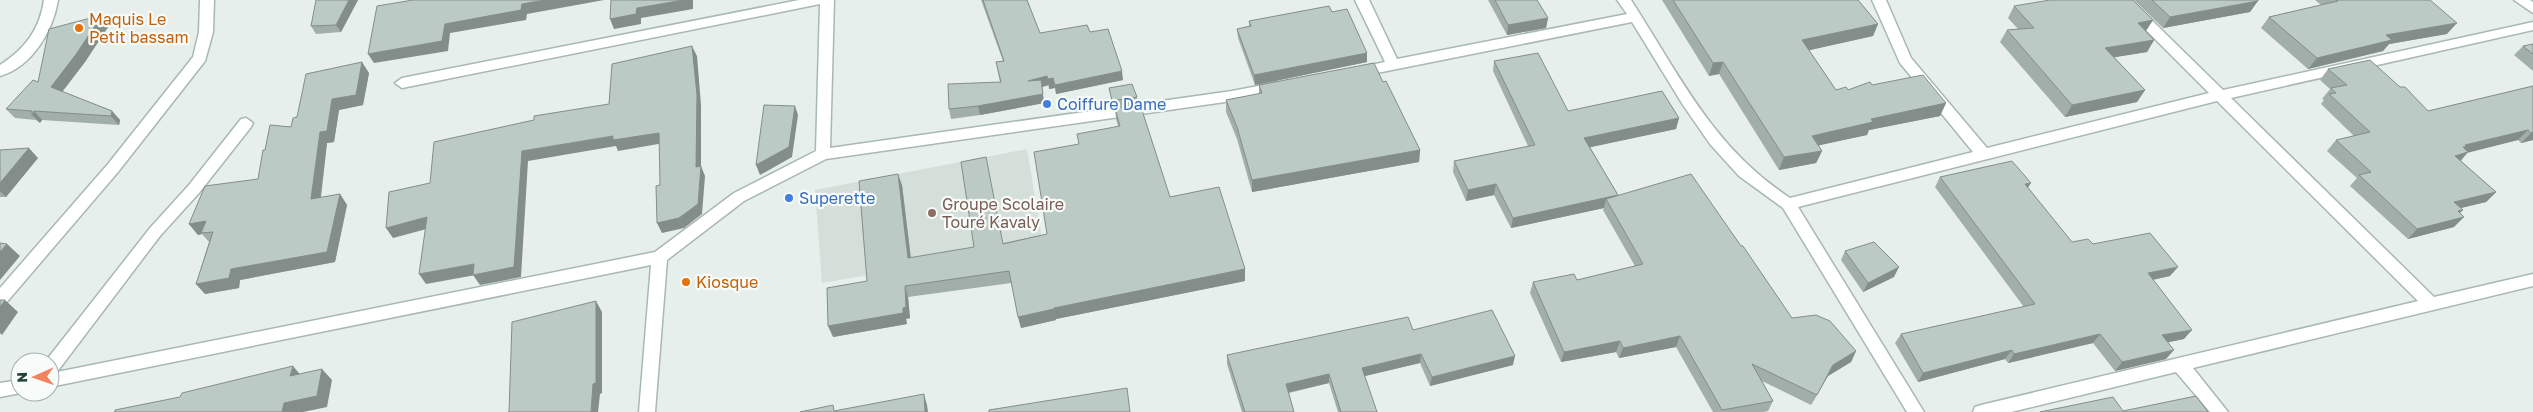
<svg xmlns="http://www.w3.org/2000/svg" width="2533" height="412" font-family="'Golos Text',sans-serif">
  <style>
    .built { fill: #d4dfda }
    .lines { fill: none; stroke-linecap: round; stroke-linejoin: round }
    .minor-casing { stroke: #a8b8b2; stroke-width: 3 }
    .minor { fill: #fff; fill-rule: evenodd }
    .wall { fill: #a1aea9 }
    .shaded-wall { fill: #838d89 }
    .building { fill: #bbcac4; stroke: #838d89 }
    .food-dot { fill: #e8710a; stroke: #f7fbf9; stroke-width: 2 }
    .shop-dot { fill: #3f7fe0; stroke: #f7fbf9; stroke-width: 2 }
    .education-dot { fill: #8d6e63; stroke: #f7fbf9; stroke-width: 2 }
    .labels { text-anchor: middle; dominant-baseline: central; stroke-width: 4.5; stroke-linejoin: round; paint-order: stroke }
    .food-label { font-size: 16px; fill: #c56008; stroke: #f7fbf9; text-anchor: start }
    .shop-label { font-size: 16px; fill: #366cbe; stroke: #f7fbf9; text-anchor: start }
    .education-label { font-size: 16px; fill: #785e54; stroke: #f7fbf9; text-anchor: start }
  </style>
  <rect width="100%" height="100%" fill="#e6efeb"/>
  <path class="built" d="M1027 149 1043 245 822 283 815 190Z"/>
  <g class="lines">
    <g class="minor-casing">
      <path id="minor" d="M44 0H58C53 31 32 67 0 76V65C25 49 40 29 44 0Z
        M200 0H214L213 32 205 61 118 172 6 303 0 305V288L108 164 193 57 199 32Z
        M799 0H834L830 148 1232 91 1278 82 1285 87 1278 92 1232 101 826 159 744 201 667 260 655 412H639L651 265 50 387V362H45L150 228 189 185 241 119 246 118 253 123 251 127 199 193 160 236 57 372 655 252 734 193 816 151 820 4 402 88 395 83 402 78Z
        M1355 0H1369L1397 59 1627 14 1617 0H1631C1679 74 1712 147 1790 198L1973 152 1900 63 1872 0H1886L1911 58 1987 148 2209 93 2116 0H2131L2223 90 2533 22V30L2231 98 2434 297 2533 274V286L2193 368 2228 412H2210L2176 372 2011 412H1973L1975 407 1981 405 2418 301 2217 101 1798 207 1924 412H1907L1783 208 1739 176 1710 144 1683 105 1632 22 1357 77 1352 75 1350 72 1352 69 1385 62Z
        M2514 0H2530L2533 2V13Z
        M20 380V392H26L0 397V383Z"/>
    </g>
    <use href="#minor" class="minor"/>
  </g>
  <path class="wall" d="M358 0 341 32 316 34 311 26Z
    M981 0H1027L1040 33 1090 32 1123 80 1056 94 1055 88 1049 89V85L1042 87 1044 103 980 115 951 119 949 109 1000 82 996 62 1003 61Z
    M1488 0H1537L1548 18 1546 28 1507 35Z
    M1662 0H1858L1878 24 1873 36 1809 50 1836 90H1848L1872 85 1946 103 1940 116 1869 130 1867 135 1818 145 1822 151 1816 163 1779 170 1719 74 1709 76Z
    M2134 0H2258L2250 12 2163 28Z
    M2315 0H2430L2447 34 2389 44 2383 51 2308 69 2261 28 2269 17 2321 5Z
    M2014 6 2153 20 2146 31 2154 40 2147 52 2114 57 2145 90 2137 102 2065 117 2000 42 2007 30 2018 29 2008 18Z
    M1332 12 1367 62 1255 85 1238 38 1237 29 1249 26V21Z
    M110 24 85 62 62 92 112 111 120 120 119 125 42 120 40 123 36 120 15 118 6 109Z
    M2533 44V71L2514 55 2523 46Z
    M1494 61 1568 111 1679 118 1676 129 1590 147 1618 195V196L1792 318 1856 351 1851 362 1828 376 1811 405 1762 381 1773 401 1768 411 1763 412H1713L1676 347 1619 358 1616 352 1561 362 1530 293 1533 282 1577 280 1635 266 1603 210 1604 208 1511 228 1494 195 1466 201 1453 172 1454 161 1528 146 1493 71Z
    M2328 69 2400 87 2428 111 2533 86V140L2521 143 2518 140 2468 152 2461 161 2496 192 2486 202 2461 208 2463 210 2460 213 2454 227 2408 239 2350 186 2357 178 2327 151 2336 140 2354 136 2321 104 2324 100 2322 99 2330 89 2320 80Z
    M369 73 363 105 339 110 334 142 327 143 321 198 340 194 347 205 335 262 240 280 239 288 205 294 196 284 209 242 202 234 198 235 189 224 258 179 265 150 291 127 297 117Z
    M1383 82 1420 150 1419 162 1252 192 1237 139 1226 112V100L1259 94V85Z
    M1109 88 1137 97V103L1113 106Z
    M1115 108 1170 197 1245 269V281L1056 319V320L1021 328 1011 283 908 297 910 318 906 319 907 324 833 337 867 281 902 185 911 258 1003 243 1047 234 1079 144 1118 126 1116 119Z
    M0 150 38 158 6 197H0Z
    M1940 177 2028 188 2072 242 2093 244 2170 276 2153 280 2184 339 2168 342 2166 359 2115 371 2093 343 2008 363 2005 359 1918 382 1895 343 1901 334 2024 307 1935 187Z
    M1845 251 1894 277 1863 292 1841 260Z
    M1413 330 1513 365 1430 386 1420 363 1364 376 1377 412H1338L1329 383 1289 393 1294 412H1242L1227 364V355Z"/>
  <path class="shaded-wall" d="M349 0H358L341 32 336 25Z
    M545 0H604L527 14 526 20 450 33 448 51 374 63 368 54 445 24 522 4Z
    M684 0H693V9L641 18V24L614 29 610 19 637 8Z
    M2258 1 2250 12 2163 28 2170 17Z
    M102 15 110 24 85 62 59 96 51 87Z
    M1548 18 1546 28 1507 35 1508 25Z
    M2153 20 2145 32 2138 23Z
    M2457 23 2447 34 2389 44 2383 51 2308 69 2317 58 2386 35Z
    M1878 24 1873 36 1797 53 1802 40Z
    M2154 40 2147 52 2098 60 2105 48Z
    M692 46 697 56 701 105V169V166L705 176 702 214 684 228 662 233 657 223 696 167Z
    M1367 53V62L1255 85 1254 75Z
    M362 62 369 73 363 105 339 110 334 142 327 143 319 210 311 199 320 132 332 99Z
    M1723 62 1719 74 1709 76 1713 63Z
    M1122 71 1123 80 1056 94 1055 85Z
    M1047 76 1049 85 1042 87 1044 103 980 115 978 106 1028 81Z
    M1053 78 1055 88 1049 89 1048 79Z
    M2145 90 2137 102 2065 117 2072 105Z
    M1946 103 1940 116 1869 130 1867 135 1807 148 1812 136 1871 119Z
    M795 106 798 115 792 157 760 175 756 165Z
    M34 111 42 120 40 123 32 115Z
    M112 111 120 120 119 125 111 116Z
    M1679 118 1676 129 1582 149 1584 138Z
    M2528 130 2518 140 2459 155 2468 152 2458 163 2445 166 2465 145Z
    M2533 132V140L2521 143 2531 133Z
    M659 133 664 143 618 151 616 146 528 161 521 277 480 285 473 275 522 151 613 136Z
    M29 148 38 158 6 197 0 191V183Z
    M1420 150 1419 162 1252 192V180Z
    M1822 151 1816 163 1779 170 1784 157Z
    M898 174 902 185 912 269 908 258Z
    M2031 183 2025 192V184Z
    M1496 184 1494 195 1466 201 1468 190Z
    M2496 192 2486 202 2444 212 2454 202Z
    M340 194 347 205 335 262 240 280 239 288 205 294 196 284 231 269Z
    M1618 195 1615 205 1606 199 1604 208 1511 228 1513 218Z
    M2463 210 2453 219 2464 217 2454 227 2408 239 2417 229 2458 211Z
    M427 217 434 227 393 238 386 228Z
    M206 221 201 233 202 234 198 235 189 224Z
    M7 244 20 256 0 280V252Z
    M474 264 481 274 426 284 419 274Z
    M1899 267 1894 277 1863 292 1868 283Z
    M2178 267 2170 276 2141 282 2148 273Z
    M1245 269V281L1056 319V320L1021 328 1018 317 1054 308Z
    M905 286 908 297 910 318 906 319 907 324 833 337 828 326 903 308Z
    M5 300 18 312 2 335 0 333V307Z
    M596 301 602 312V393L600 394 598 412H591Z
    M2192 330 2184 339 2155 345 2162 335Z
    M2100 334 2093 343 2008 363 2014 354Z
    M1680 336 1676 347 1619 358 1623 348Z
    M1620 341 1616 352 1561 362 1564 352Z
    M2012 350 2005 359 1918 382 1923 373Z
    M2174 350 2166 359 2115 371 2122 362Z
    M1856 351 1851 362 1828 376 1811 405 1833 365Z
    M1421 354 1420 363 1361 377 1362 368Z
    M1515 356 1513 365 1430 386 1432 377Z
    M293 366 303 378 290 376Z
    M322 369 332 380 327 407 303 412H282L284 403Z
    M1329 374V383L1286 393V384Z
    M924 394 927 405 928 412H925Z"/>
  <path class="building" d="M316 0H349L336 25 311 26Z
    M413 0H545L522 4 521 10 445 24 442 41 368 54 377 6Z
    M611 0H684L637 8 636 14 610 19Z
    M983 0H1027L1040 33 1087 25 1090 32 1108 29 1122 71 1055 85 1053 78 1048 79 1047 76 1028 81 1041 80 1043 94 978 106 949 109 948 84 1001 82 996 62 1004 61Z
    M1495 0H1537L1548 18 1508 25Z
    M1673 0H1858L1878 24 1802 40 1836 90 1846 87 1848 90 1870 82 1872 85 1923 75 1946 103 1871 119 1873 122 1812 136 1822 151 1784 157 1723 62 1713 63Z
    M2050 0H2133L2153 20 2138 23 2154 40 2105 48 2145 90 2072 105 2007 30 2034 28 2014 6Z
    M2152 0H2258V1L2170 17Z
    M2336 0H2430L2457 23 2386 35 2392 40 2317 58 2269 17 2338 1Z
    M1329 6 1332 12 1347 9 1367 53 1254 75 1237 29 1251 26 1249 21Z
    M102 15 77 53 51 87 112 111 111 116 34 111 32 115V111L6 109 33 80 38 82 49 29Z
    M2533 44V54L2523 46Z
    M692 46 697 95 696 167 701 166 698 204 679 218 657 223 656 186 660 185 659 133 613 140V136L522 151 514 267 473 275 474 264 419 274 427 217 386 228 389 192 430 183 434 142 534 120V116L609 104 612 64Z
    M1538 53 1568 111 1662 91 1679 118 1584 138 1618 195 1513 218 1496 184 1468 190 1454 161 1535 145 1494 61Z
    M2370 60 2400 87H2405L2428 111 2533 86V132L2531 133 2528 130 2465 145 2466 147H2463L2468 152 2455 156 2496 192 2454 202 2463 210 2458 211 2464 217 2417 229 2359 175 2371 172 2336 140 2370 132 2329 94 2336 93 2331 88 2347 85 2328 69Z
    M362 62 356 95 332 99 327 131 320 132 311 199 340 194 327 252 231 269 229 278 196 284 213 232 201 233 206 221 189 224 205 186 258 179 263 150H265L270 125 291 127 293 118 297 117 306 74Z
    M1374 63 1383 82 1386 81 1420 150 1252 180 1237 127 1226 100 1262 93 1259 85Z
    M1132 84 1137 97 1112 101 1109 88Z
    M1140 104 1170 197 1219 187 1245 269 1054 308V309L1018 317 1009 271 905 286 906 307 903 308V313L828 326 827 288 867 281 859 181 898 174 908 258 974 247 961 162 986 157 1003 244 1047 234 1034 152 1079 144 1077 134 1120 126 1115 108Z
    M764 105 795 106 789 147 756 165Z
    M29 148 0 183V150Z
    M2012 161 2031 183 2025 184 2072 242 2088 239 2093 244 2150 233 2178 267 2148 273 2192 330 2162 335 2174 350 2122 362 2100 334 2014 354 2012 350 1923 373 1901 334 2035 304 1940 177Z
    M1691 174 1741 246H1743L1792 318 1816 315 1830 321 1856 351 1833 365 1817 395 1752 364 1773 401 1722 410 1680 336 1623 348 1620 341 1564 352 1533 282 1574 274 1577 280 1643 264 1606 199Z
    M1874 242 1899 267 1868 283 1845 251Z
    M0 243 7 244 0 252Z
    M0 300H5L0 307Z
    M596 301V383L593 384 591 412H508H509L512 322Z
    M1492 310 1515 356 1432 377 1421 354 1362 368 1377 412H1341L1329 374 1286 384 1294 412H1245L1227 355 1408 317 1413 330Z
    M293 366 290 376 322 369 317 396 284 403 282 412H115V410L180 397 182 393Z
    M1127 388 1130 412H989V410Z
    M924 394 925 412H800L833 405 834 411Z
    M2196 396 2208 412H2040L2113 397 2123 411Z"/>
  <g class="food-dot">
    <circle cx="79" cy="28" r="5"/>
    <circle cx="686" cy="282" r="5"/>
  </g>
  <g class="shop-dot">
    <circle cx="1047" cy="104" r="5"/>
    <circle cx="789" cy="198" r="5"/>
  </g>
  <circle class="education-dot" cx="932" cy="213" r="5"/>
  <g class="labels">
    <g class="food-label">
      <text x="89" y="19">Maquis Le<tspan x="89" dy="18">Petit bassam</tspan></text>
      <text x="696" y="282">Kiosque</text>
    </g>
    <g class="shop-label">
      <text x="1057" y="104">Coiffure Dame</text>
      <text x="799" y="198">Superette</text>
    </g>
    <g class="education-label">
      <text x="942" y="204">Groupe Scolaire<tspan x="942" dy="18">Touré Kavaly</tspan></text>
    </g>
  </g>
  <g transform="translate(35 377) rotate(268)"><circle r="24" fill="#f7fbf9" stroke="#a3b1ad"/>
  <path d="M0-4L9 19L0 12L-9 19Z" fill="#f4845f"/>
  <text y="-8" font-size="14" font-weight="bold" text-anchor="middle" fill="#24423a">N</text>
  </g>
</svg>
